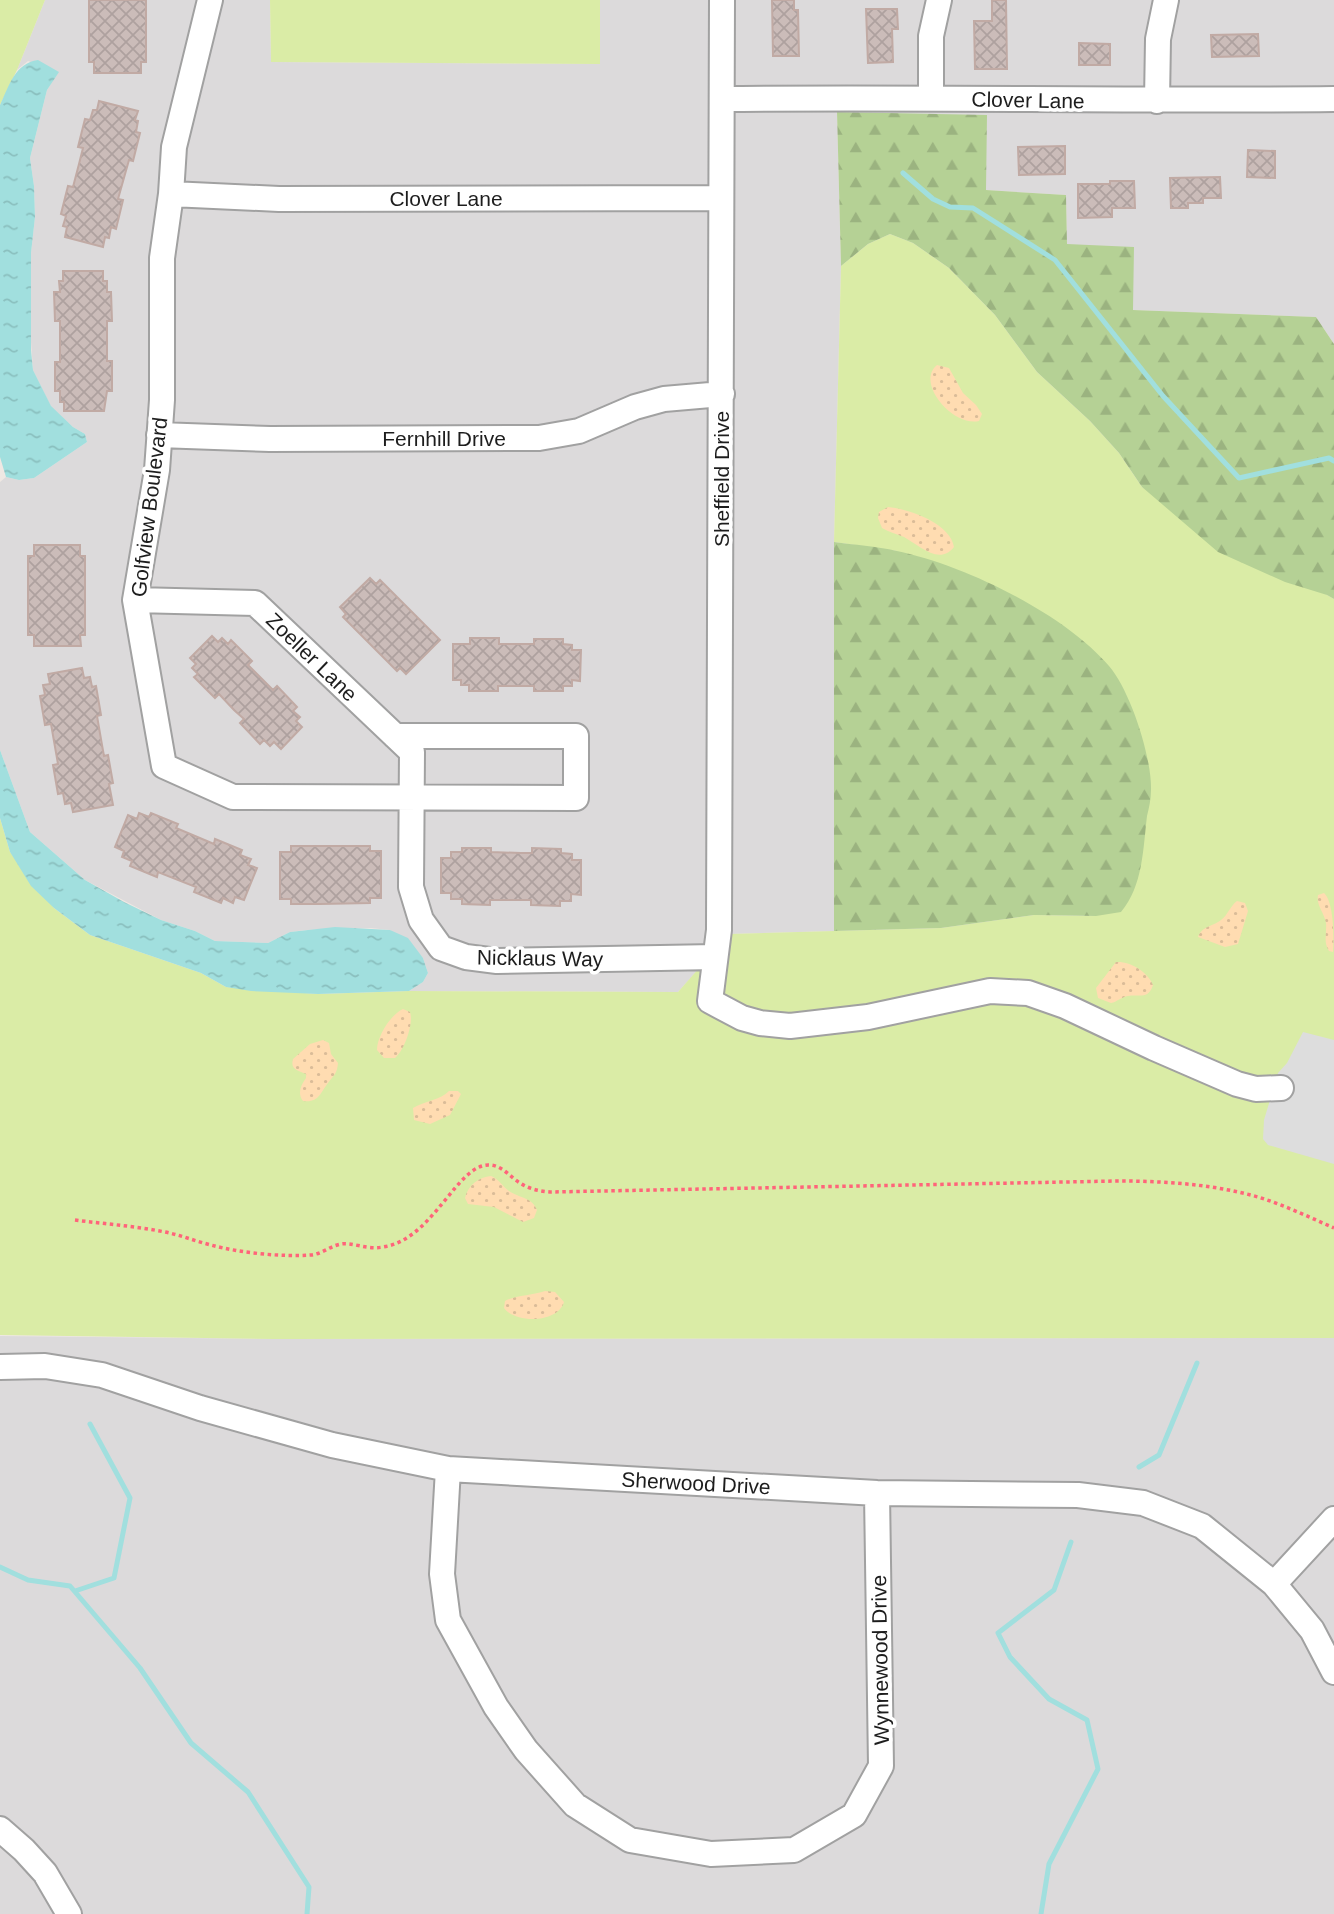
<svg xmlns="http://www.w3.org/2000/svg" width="1334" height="1914" font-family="Arial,sans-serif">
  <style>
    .residential { fill: #dcdadb }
    .grass { fill: #daeca6 }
    .forest { fill: url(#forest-firs) }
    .sand { fill: url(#sand-dots) }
    .parking { fill: #ddd }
    .water { fill: url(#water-ripples) }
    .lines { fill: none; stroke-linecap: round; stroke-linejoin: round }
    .stream { stroke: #a1dfde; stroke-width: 5 }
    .building { fill: url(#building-cross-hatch); stroke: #c1aaa4; stroke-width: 2 }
    .minor-casing { stroke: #a1a1a1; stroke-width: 28 }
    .path { stroke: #ff647a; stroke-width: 3.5; stroke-dasharray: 3.5 3.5; stroke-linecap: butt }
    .minor { stroke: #fff; stroke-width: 24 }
    .labels { text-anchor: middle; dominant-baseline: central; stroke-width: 7; stroke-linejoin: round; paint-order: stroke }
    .street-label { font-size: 21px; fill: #1d1d1d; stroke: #fff }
  </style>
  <defs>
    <pattern id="forest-firs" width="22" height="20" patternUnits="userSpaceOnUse" patternTransform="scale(1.75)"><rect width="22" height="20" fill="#b5d195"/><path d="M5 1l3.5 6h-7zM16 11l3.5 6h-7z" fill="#9bb380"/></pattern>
    <pattern id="sand-dots" width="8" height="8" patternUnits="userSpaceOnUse" patternTransform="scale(1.75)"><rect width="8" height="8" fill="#ffdcb1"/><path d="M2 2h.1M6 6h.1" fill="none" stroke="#dabc98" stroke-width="1.8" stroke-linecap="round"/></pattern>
    <pattern id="water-ripples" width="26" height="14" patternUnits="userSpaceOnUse" patternTransform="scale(1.75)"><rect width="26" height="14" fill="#a1dfde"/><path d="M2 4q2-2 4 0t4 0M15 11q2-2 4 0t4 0" fill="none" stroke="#8abfbe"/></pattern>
    <pattern id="building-cross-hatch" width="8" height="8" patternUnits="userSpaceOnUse" patternTransform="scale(1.75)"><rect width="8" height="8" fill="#cbbcb9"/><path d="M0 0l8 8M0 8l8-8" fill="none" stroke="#aea19f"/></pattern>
  </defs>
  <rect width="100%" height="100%" fill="#efe8e3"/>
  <path class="residential" d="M45 0H270L271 62 600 64V0H1334V344L1316 317 1133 310 1067 244 1066 195 986 190 837 112 841 266 834 542V931L730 934 678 992 409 991 423 982 428 973 423 958 390 930 370 928 306 930 290 932 268 943 215 941 195 931 161 920 85 880 30 832 0 750V482L6 477 19 480 34 478 87 442 85 434 73 427 51 407 33 370 30 328 31 253 35 217 34 186 30 158 47 90 58 72 28 61 17 70Z
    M0 1336 274 1339 1334 1338V1914H0Z"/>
  <path class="grass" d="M0 0H45L17 70 0 105Z
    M270 0H600V64L271 62Z
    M890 234 913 243 949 268 995 315 1037 372 1090 421 1119 453 1142 487 1334 599V1338L274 1339 0 1335V818L10 852 54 908 90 935 201 973 226 987 318 994 409 991 678 992 729 934 941 928 1034 915 1096 916 897 551 834 542 841 266 868 244Z"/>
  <path class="forest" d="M837 112 987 115 986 190 1066 195 1067 244 1134 247 1133 310 1316 317 1334 344V599L1327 595 1285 582 1218 552 1142 487 1119 453 1090 421 1037 372 995 315 949 268 913 243 890 234 868 244 841 266Z
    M834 542C854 545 876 546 897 551 964 565 1064 613 1109 666 1130 690 1152 757 1151 790 1151 799 1149 808 1147 816 1143 849 1143 886 1121 912L1096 916 1034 915 941 928 834 931Z"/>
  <path class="sand" d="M937 365 949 368 963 393 976 405 982 414 979 421C953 427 915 383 937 365Z
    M888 507C909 509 950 523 954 547 939 566 919 545 904 537 897 534 889 532 882 528L878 518 879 512Z
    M1324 893C1334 902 1334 937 1333 952L1329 951C1323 942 1327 933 1326 923 1324 912 1316 905 1318 895Z
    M1237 901 1245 903 1248 911 1238 944 1225 947 1198 937C1202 926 1212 927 1221 920 1228 915 1230 906 1237 901Z
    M1116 962C1130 961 1148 972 1153 985 1148 1000 1140 994 1128 996 1121 997 1117 1002 1111 1003L1098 998 1096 988Z
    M403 1009 410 1012C414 1024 404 1051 395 1058H384L377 1050C377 1037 390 1015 403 1009Z
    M323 1040 329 1043 331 1054 338 1063C337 1074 334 1075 328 1083 320 1093 319 1103 303 1101 297 1093 301 1085 306 1078V1074C298 1070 290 1070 293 1059L310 1044Z
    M449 1091H458L461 1094 450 1115 430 1124 414 1120 413 1108C424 1101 441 1100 449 1091Z
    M491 1176C499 1179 502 1186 509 1191 519 1198 532 1197 537 1210L534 1218 523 1222 494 1207 468 1204 465 1198C468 1185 479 1177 491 1176Z
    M545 1291 555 1292 564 1302C558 1323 516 1324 504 1308L505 1301C512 1296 534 1295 545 1291Z"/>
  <path class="parking" d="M1303 1032 1334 1040V1164L1268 1145 1263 1139 1264 1120 1278 1073 1287 1063Z"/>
  <path class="water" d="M38 60 59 72 47 90 30 158 34 186 35 217 31 253V350L33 370 51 406 73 427 85 434 87 442 34 478 19 480 6 477 0 457V105C9 86 15 63 38 60Z
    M0 750 30 832 85 880 124 902 161 920 195 931 215 941 268 943 290 932 335 927 390 930 408 938 423 958 428 973 423 982 409 991 318 994 251 991 226 987 201 973 90 935 54 908 31 886 10 852 0 818Z"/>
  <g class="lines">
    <path class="stream" d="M903 173 933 199 950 207 973 208 1055 260 1163 396 1239 478 1329 458 1334 461
      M1139 1467 1159 1455 1197 1363
      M0 1567 28 1580 70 1586 140 1668 191 1743 248 1792 309 1887 307 1914
      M75 1591 114 1578 130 1498 90 1424
      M1041 1914 1049 1864 1098 1769 1087 1720 1049 1699 1010 1657 998 1633 1054 1590 1071 1542"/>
  </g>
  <path class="building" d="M89 0H146V62H141V73H94V62H89Z
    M772 0H794V10H798L799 56H773Z
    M992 0H1006L1007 69H975L974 21H992Z
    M866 9H897L898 29H892L893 62 868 63Z
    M1258 34 1259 56 1212 57 1211 35Z
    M1079 43 1110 44V65H1079Z
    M99 101 138 111 135 120 138 121 136 132 140 133 133 161 129 160 118 199 123 200 116 229 111 227 109 238 105 237 103 247 65 237 67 227 63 226 66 216 61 214 68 186 73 187 79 164 83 148 78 147 85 119 90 120 93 110H97Z
    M1065 146V174L1019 175 1018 147Z
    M1248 150 1275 151V178L1247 177Z
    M1220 177 1221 198H1203V203H1188V208H1171L1170 178Z
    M1110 181H1134L1135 208H1112V217L1078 218V184H1110Z
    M63 271H103V281H107V292H111L112 321H107V361H112V391H107L104 411H64V402H60V391H55V362H60V321H55L54 292H60L59 281H63Z
    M34 545H80V556H85V635H80L81 646H34V635H28V556H34Z
    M370 578 376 584 380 580 440 640 406 674 400 668 397 671 343 617 346 614 340 607Z
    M212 636 218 642 222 638 228 644 231 640 252 661 248 665 273 690 277 686 297 707 293 711 300 717 296 721 302 727 281 749 274 742 270 746 264 740 260 744 240 723 244 719 234 710 219 694 215 698 194 677 198 674 192 668 196 664 190 658Z
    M470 638H499V644H534V639H563V644L572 645V650H581L580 681 572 680V686H563V691H534V686H498V691H469V685H461V680H453V644H470Z
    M82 668 84 678 90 677 92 687 96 686 101 715 97 716 102 745 104 756 108 755 113 783 109 784 113 805 73 812 71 803 65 804 63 793 58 794 53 765 58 764 51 724 45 725 40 696 45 695 43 685 50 684 48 674Z
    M139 813 149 817 151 813 178 824 176 828 214 844 215 839 242 850 240 855 251 859 248 865 257 868 244 900 235 897 233 903 223 898 221 903 194 892 196 887 158 872 157 877 130 866 132 861 122 857 124 851 115 847 128 815 137 819Z
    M291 846H370V851H381V898H370V903L320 904H291V899H280V852H291Z
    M462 848H491V852L521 853H532V848L561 849V853L572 854V860H581V895L571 894V901H560V906L531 905V900H490V905L462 904V899H451V893H441V858H451V852H462Z"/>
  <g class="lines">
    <g class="minor-casing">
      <path id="minor" d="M210 0 174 147 171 194 162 258V400L157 470 135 600 164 766 233 797 576 798V736H395
        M722 0 719 930 710 1001 742 1018 760 1023 790 1026 868 1017 990 991 1028 993 1065 1006 1154 1048 1237 1084 1256 1089 1281 1088
        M931 98V36L939 0
        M722 99C926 97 1130 101 1334 99
        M1157 101 1158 39 1166 0
        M171 194 279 199 721 198
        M159 435 270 439 539 438 579 431 635 407 664 399 722 394
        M135 600 255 603 412 752 411 887 421 920 441 948 466 957 497 961 715 957
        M0 1367 45 1366 102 1375 200 1408 332 1445 448 1469 877 1493 1078 1495 1143 1503 1202 1526 1274 1584 1312 1630 1334 1672
        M448 1469 442 1574 448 1620 496 1707 526 1750 575 1805 630 1840 711 1854 794 1850 854 1815 881 1766 877 1493
        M1274 1584 1334 1519
        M0 1829 24 1850 45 1873 69 1914"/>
    </g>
    <path class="path" d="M75 1220C105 1224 135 1226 165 1232 180 1235 195 1241 211 1245 240 1253 281 1257 311 1255 322 1254 330 1246 341 1244 352 1242 367 1250 383 1247 433 1240 457 1164 489 1165 502 1165 510 1177 520 1183 529 1189 539 1191 550 1192L1117 1181C1164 1181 1212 1184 1258 1197 1284 1205 1309 1217 1334 1228"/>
    <use href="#minor" class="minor"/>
  </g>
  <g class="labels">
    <g class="street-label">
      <text transform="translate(1028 100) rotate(1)">Clover Lane</text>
      <text x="446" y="198">Clover Lane</text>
      <text x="444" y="438">Fernhill Drive</text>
      <text transform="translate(721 479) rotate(-90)">Sheffield Drive</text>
      <text transform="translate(149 507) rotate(-83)">Golfview Boulevard</text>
      <text transform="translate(312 657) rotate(44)">Zoeller Lane</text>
      <text transform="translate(540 958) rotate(1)">Nicklaus Way</text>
      <text transform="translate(696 1483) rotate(3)">Sherwood Drive</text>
      <text transform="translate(880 1660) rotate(-91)">Wynnewood Drive</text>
    </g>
  </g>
</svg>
